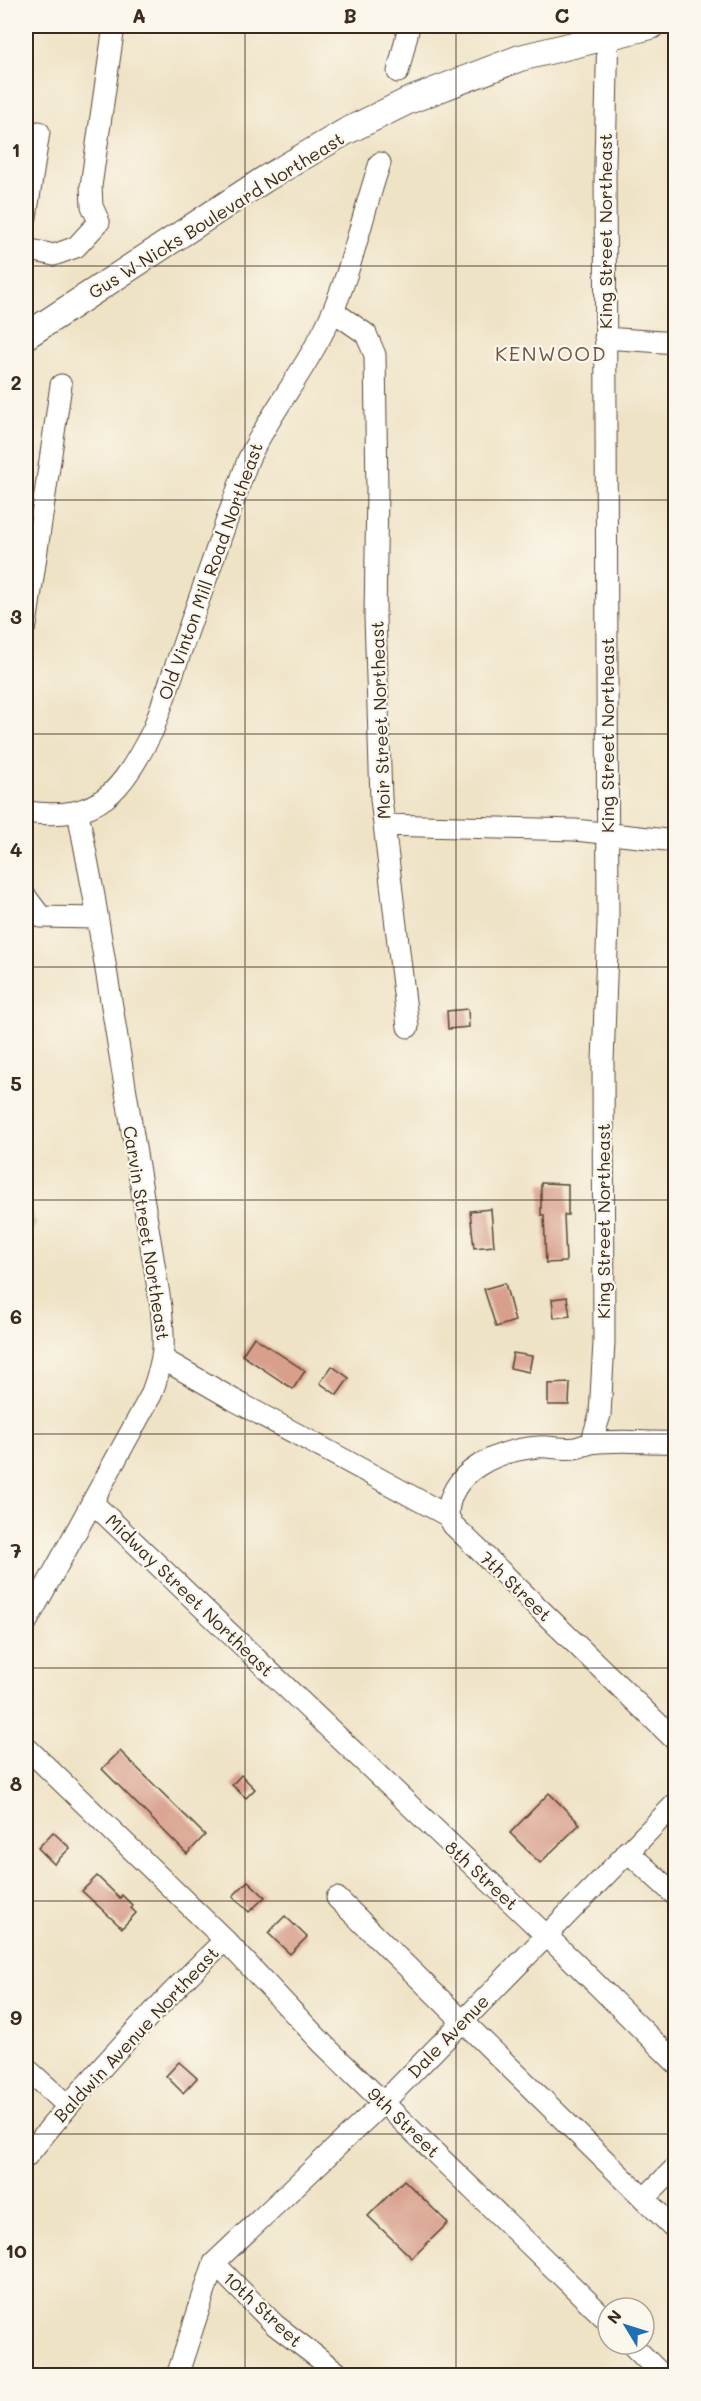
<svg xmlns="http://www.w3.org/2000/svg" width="701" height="2401" font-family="Mali,sans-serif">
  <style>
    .park { fill: url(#park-dots); stroke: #777640; stroke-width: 1.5 }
    .building { fill: #d89f8b }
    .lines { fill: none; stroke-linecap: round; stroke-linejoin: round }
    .minor-casing { stroke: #564637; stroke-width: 23 }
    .major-casing { stroke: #564637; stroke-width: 28 }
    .minor { stroke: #fff; stroke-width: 21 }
    .major { stroke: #fff; stroke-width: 26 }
    .grid { fill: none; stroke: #3b2a1e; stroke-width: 1.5; stroke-opacity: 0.55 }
    .labels { text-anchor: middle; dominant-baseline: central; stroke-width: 4.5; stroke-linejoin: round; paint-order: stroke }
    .street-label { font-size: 18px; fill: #3b2a1e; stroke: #fbf7ec }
    .neighbourhood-label { font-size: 20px; letter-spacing: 1.5px; fill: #725344; stroke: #fbf7ec }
    .neatline { fill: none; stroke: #3b2a1e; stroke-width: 2 }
    .grid-label { font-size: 20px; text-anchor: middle; font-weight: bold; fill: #3b2a1e }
  </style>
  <defs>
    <pattern id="park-dots" width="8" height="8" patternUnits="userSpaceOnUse" patternTransform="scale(1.5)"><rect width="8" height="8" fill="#b3c163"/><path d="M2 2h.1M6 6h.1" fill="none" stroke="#939d51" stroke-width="1.8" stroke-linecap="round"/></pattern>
  </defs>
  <rect width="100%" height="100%" fill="#fbf7ec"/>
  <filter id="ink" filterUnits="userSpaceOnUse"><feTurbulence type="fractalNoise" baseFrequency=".0167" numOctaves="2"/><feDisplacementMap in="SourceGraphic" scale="12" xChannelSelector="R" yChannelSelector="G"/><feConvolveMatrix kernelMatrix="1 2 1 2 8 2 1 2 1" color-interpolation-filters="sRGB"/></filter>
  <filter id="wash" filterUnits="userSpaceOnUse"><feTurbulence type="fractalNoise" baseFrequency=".008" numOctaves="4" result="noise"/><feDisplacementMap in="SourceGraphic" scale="24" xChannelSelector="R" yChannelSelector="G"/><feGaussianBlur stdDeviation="1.35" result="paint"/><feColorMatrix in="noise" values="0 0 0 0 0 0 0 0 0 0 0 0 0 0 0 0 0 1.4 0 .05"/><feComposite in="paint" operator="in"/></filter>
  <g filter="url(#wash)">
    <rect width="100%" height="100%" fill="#efe3c6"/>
    <path class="park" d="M26 1203 35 1224 26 1234Z"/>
    <g id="blocks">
      <path class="building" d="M468 1009 469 1027 448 1029 447 1011Z
        M541 1183 568 1184V1215H564L566 1262 546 1263 544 1215H541Z
        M491 1209 494 1246 474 1248 470 1211Z
        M505 1283 515 1321 496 1327 484 1289Z
        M567 1297 570 1316 554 1318 552 1299Z
        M254 1337 305 1371 293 1389 242 1355Z
        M513 1353 532 1356 529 1372 510 1368Z
        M332 1366 349 1378 337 1395 320 1383Z
        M570 1383 569 1405H548V1384Z
        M120 1751 205 1835 187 1854 102 1769Z
        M241 1775 255 1789 246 1798 232 1785Z
        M549 1793 580 1824 540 1863 510 1833Z
        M53 1832 70 1848 54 1864 38 1848Z
        M97 1876 120 1898 122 1895 133 1906 131 1908 136 1913 122 1928 82 1891Z
        M248 1881 265 1897 249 1912 233 1896Z
        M285 1916 307 1937 290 1954 268 1933Z
        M179 2062 197 2078 183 2093 166 2076Z
        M404 2180 448 2223 412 2258 368 2216Z"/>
    </g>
  </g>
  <g filter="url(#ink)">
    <use href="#blocks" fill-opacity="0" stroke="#564637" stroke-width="1.5"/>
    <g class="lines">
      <g class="minor-casing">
        <path id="minor" d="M398 72 409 26
          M26 217 39 132
          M26 249 54 255 76 247 99 222 92 206 91 186 114 26
          M333 311 366 334 375 355 377 490 375 617 381 799 408 1027
          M605 338 676 343
          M26 625 61 385
          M26 812C101 822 121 791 153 730L248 460C271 411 306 370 329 320 352 270 362 215 380 163
          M384 825 575 830 676 841
          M26 897 41 917 97 918
          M163 1359 234 1400 448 1516 453 1525 676 1741
          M591 1443 600 1415 604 1342 603 1062 608 923 605 163 608 26
          M92 1502 575 1963 676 2063
          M448 1516C448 1471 499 1450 538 1447 550 1446 563 1450 575 1448 581 1447 586 1444 592 1443 619 1439 648 1443 676 1442
          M26 1623 151 1395C165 1357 165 1346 161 1307L94 896 78 812
          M26 1747 225 1940 323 2044 608 2321
          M627 1851 676 1896
          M337 1898 676 2230
          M26 2068 67 2105
          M26 2157C87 2081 154 2008 225 1940
          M644 2199 676 2167
          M214 2263 275 2325 342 2376
          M631 2344 663 2376
          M177 2376 214 2263 384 2102 676 1803"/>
      </g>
      <g class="major-casing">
        <path id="major" d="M26 336 265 179 345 132 408 101 520 58 651 26"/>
      </g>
      <use href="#minor" class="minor"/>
      <use href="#major" class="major"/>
    </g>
  </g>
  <path class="grid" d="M245 26V2376M456 26V2376M26 266H676M26 500H676M26 734H676M26 967H676M26 1200H676M26 1434H676M26 1668H676M26 1901H676M26 2134H676"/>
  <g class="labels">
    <g class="street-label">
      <text transform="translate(216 215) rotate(-32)">Gus W Nicks Boulevard Northeast</text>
      <text transform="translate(605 231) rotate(-90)">King Street Northeast</text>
      <text transform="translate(210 571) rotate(-70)">Old Vinton Mill Road Northeast</text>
      <text transform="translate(380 720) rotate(-92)">Moir Street Northeast</text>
      <text transform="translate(607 735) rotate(-90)">King Street Northeast</text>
      <text transform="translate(603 1221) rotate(-90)">King Street Northeast</text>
      <text transform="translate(147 1233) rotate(81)">Carvin Street Northeast</text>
      <text transform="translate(516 1586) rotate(44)">7th Street</text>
      <text transform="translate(190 1595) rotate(44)">Midway Street Northeast</text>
      <text transform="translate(482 1875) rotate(43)">8th Street</text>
      <text transform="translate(136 2034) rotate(-47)">Baldwin Avenue Northeast</text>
      <text transform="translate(448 2036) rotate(-46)">Dale Avenue</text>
      <text transform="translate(404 2122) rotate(44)">9th Street</text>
      <text transform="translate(263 2309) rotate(43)">10th Street</text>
    </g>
    <g class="neighbourhood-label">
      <text x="551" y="353">KENWOOD</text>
    </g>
  </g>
  <rect width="701" height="2401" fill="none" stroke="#fbf7ec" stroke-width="66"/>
  <g transform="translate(626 2326) rotate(308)"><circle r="28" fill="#fbf7ec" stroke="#aea59a" stroke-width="1.5"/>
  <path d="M0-4.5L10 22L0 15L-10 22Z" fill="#1f6fb2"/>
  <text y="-9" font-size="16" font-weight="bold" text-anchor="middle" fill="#3b2a1e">N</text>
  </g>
  <rect x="33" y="33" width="635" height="2335" class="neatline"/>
  <g class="grid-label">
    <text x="139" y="23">A</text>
    <text x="350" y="23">B</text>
    <text x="562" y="23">C</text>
    <text x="16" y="157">1</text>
    <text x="16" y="390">2</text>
    <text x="16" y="624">3</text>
    <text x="16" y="857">4</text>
    <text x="16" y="1091">5</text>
    <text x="16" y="1324">6</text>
    <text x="16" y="1558">7</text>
    <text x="16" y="1791">8</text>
    <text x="16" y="2025">9</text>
    <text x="16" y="2258">10</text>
  </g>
</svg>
